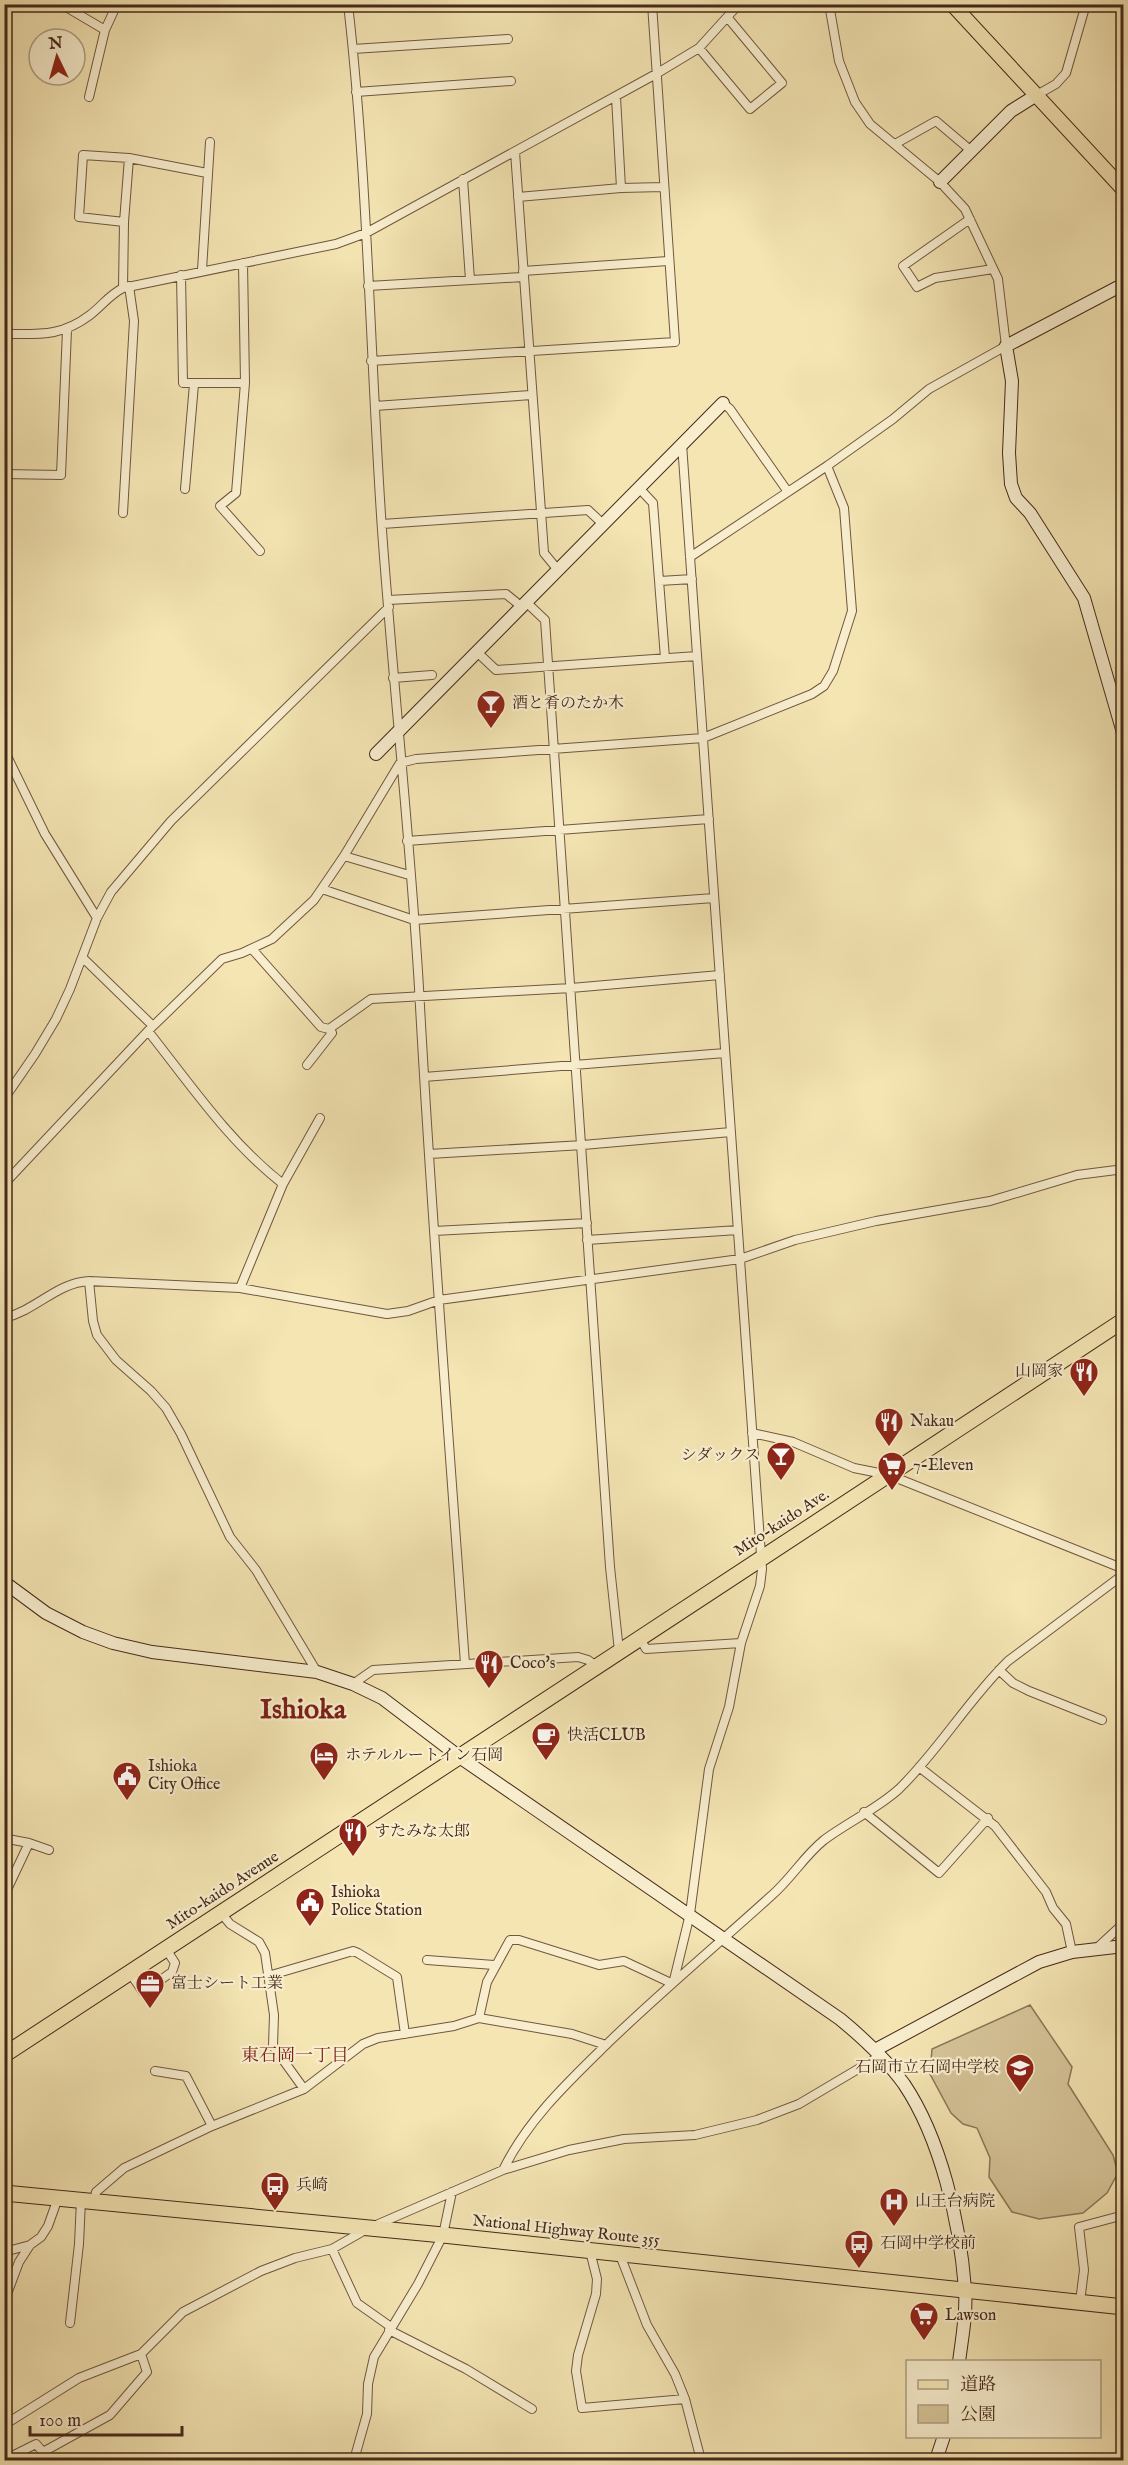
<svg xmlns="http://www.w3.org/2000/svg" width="1128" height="2465" font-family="'IM FELL English','Noto Serif JP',serif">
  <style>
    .green { fill: #d6c599; stroke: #8e765a; stroke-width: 1.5 }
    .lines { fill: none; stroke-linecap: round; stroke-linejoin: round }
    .street-casing { stroke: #715740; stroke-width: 10 }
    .secondary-casing { stroke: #45281a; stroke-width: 14 }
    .primary-casing { stroke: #45281a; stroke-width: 16 }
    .highway-casing { stroke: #45281a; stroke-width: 17 }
    .street { stroke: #f8eece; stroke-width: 8 }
    .secondary { stroke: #f8eece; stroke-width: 12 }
    .primary { stroke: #f4e5b3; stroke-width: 14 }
    .highway { stroke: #f4e5b3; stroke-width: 15 }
    .labels { text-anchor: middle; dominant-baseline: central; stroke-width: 4.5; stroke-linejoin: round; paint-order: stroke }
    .poi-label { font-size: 16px; fill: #45281a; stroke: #f8eece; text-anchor: start }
    .street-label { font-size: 16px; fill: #45281a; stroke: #f8eece }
    .neighbourhood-label { font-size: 18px; fill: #7a1f14; stroke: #f8eece }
    .town-label { font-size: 28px; font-weight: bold; fill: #7a1f14; stroke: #f8eece }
  </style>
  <rect width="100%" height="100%" fill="#f4e5b3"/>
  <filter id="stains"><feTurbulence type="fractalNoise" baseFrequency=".00333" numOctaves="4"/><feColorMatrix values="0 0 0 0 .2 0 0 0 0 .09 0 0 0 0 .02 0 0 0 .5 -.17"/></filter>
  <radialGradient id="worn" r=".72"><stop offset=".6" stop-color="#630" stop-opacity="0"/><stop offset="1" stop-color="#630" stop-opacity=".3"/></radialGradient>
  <path class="green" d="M1030 2005 1072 2067 1068 2084 1113 2155 1118 2173 1107 2193 1083 2213 1039 2219 1012 2212 989 2177 990 2158 977 2128 963 2124 951 2113 930 2074 932 2049Z"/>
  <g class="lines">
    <g class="street-casing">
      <path id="street" d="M61 4 105 30
        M348 4C368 179 370 355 382 530 393 683 410 835 419 988 431 1214 449 1439 465 1664
        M699 48 750 109 782 83 728 18
        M353 49 508 39
        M356 92 511 81
        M1035 96 1056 84 1066 73 1086 4
        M89 97 105 30 117 4
        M895 144 936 121 969 149
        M515 152 544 553 558 570
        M463 179 470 280
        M621 188 663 187
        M518 197 621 188 616 97
        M970 219 903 266 917 287 935 278 993 269
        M124 222 79 217 83 155 129 158 207 173
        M202 270 210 142
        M523 271 668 261
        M181 275 183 383H245L243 263
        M368 286 523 277
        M123 288 124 222 129 158
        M4 334C39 334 61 337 90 315 102 306 109 295 123 288L336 244 366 233 656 74 699 48 739 4
        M371 361 675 342 652 4
        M245 383 236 493 220 506 260 551
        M723 403 730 409 788 492
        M375 406 531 395
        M4 474 61 475 67 330
        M639 488 653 503 665 658
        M185 489 194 384
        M123 513 134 321 129 286
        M382 524 588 510 603 524
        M690 557 827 466 893 419 929 389 1006 346 998 279 965 209 940 182 870 124 855 102 839 61 829 4
        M660 581 692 579
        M388 600 506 594 522 607
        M526 602 545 620 610 1567 619 1651
        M477 652 496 670 697 656
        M393 678 432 675
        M4 750 45 834 97 918
        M407 841 709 819
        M344 856 409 875
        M322 889 414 920 714 898
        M252 949 321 1027 329 1029 371 999 571 988 720 975
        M83 958 153 1026
        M148 1031C190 1084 229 1142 283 1184
        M307 1065 332 1033 329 1029
        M424 1077 725 1053
        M4 1099 35 1054 56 1019 70 989 97 918 111 892 171 821 389 607
        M429 1154 583 1145 731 1132
        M4 1184 148 1031 222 959 242 953 272 939 314 900 344 856 400 763 416 759 703 738 812 694 824 686 833 671 852 611 844 508 827 466
        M434 1231 587 1223
        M587 1240 738 1230
        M89 1281 93 1321 97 1335 116 1360 151 1391 166 1408 181 1434 230 1537 256 1570 317 1672
        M240 1288 283 1184 320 1118
        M4 1318C37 1310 56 1283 89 1281L240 1288 387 1314 408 1311 439 1300 740 1259 795 1240 876 1221 990 1201 1077 1175 1124 1169
        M752 1433 793 1442 854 1468 889 1475 1124 1569
        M639 1637 646 1649 741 1643
        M999 1670 1013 1683 1029 1691 1102 1720
        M353 1684 373 1670 578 1657 588 1660 596 1666
        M919 1767 995 1826 1046 1892 1053 1908 1066 1924 1072 1952
        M864 1812 939 1873 988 1818
        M4 1841 8 1839 29 1843
        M4 1896 29 1843 49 1850
        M221 1913 230 1924 259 1942 265 1953 274 2015 273 2046 304 2089
        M1097 1948 1124 1923
        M427 1960 494 1965
        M130 1973 143 1992 172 1972 175 1963 166 1949
        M268 1976 353 1951 358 1953 397 1977 405 2034
        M674 1980 690 1914 709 1769 729 1707 741 1643 760 1586 762 1569 682 444
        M479 2018 487 1982 510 1940H519L599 1965 624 1961 671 1983
        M155 2071 186 2076 212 2126
        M503 2170C528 2119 569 2081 609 2042 662 1991 717 1945 771 1896 791 1879 804 1856 824 1840 848 1822 877 1809 899 1789 939 1750 968 1700 1008 1661L1124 1574
        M94 2201 96 2192 124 2168 212 2126 304 2089 363 2044 378 2038 454 2026 479 2018 572 2034 606 2045
        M332 2249 357 2303 391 2327
        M590 2251 597 2279 596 2294 578 2355 576 2371 582 2408 685 2399
        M4 2252 30 2245
        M620 2255 647 2325 675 2374 685 2399 701 2460
        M4 2302 19 2262 30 2245 41 2237 48 2226 58 2198
        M1080 2302 1084 2270 1079 2227 1124 2215
        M70 2323 79 2244 81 2200
        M389 2330 466 2369 532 2409
        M4 2425 79 2378 141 2354 183 2312 261 2271 295 2258 332 2249 367 2229 503 2170 569 2150 624 2139 695 2135 757 2120 799 2104 880 2056
        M4 2460 36 2444 43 2452 110 2415 147 2372 141 2354
        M354 2460 367 2414 368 2384 374 2357 418 2284 443 2235 452 2192"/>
    </g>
    <g class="secondary-casing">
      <path id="secondary" d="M940 182 1011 111 1035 96
        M1124 284 1006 346 1012 381 1009 453 1011 484 1016 498 1030 513 1084 598 1124 736
        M376 754 723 403
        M4 1582 46 1613 83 1632 113 1643 152 1652 317 1672 353 1684 382 1698 461 1758 840 2019C863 2038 886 2059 904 2084 941 2139 960 2223 965 2289 967 2313 962 2338 959 2362
        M875 2050 1039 1962 1072 1952 1124 1946
        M936 2460 944 2436"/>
    </g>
    <g class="primary-casing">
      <path id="primary" d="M952 4 1124 190"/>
    </g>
    <g class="highway-casing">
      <path id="highway" d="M4 2055C378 1810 751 1566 1124 1320
        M4 2193 443 2235 1124 2307"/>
    </g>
    <use href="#street" class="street"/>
    <use href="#secondary" class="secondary"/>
    <use href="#primary" class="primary"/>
    <use href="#highway" class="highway"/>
  </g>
  <defs>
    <g id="bar-pin" transform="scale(1.5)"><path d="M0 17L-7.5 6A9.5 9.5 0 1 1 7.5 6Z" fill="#8f2418" stroke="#f8eece"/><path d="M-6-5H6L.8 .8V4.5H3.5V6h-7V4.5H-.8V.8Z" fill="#fff"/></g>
    <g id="restaurant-pin" transform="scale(1.5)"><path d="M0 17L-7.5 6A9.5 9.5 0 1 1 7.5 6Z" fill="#8f2418" stroke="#f8eece"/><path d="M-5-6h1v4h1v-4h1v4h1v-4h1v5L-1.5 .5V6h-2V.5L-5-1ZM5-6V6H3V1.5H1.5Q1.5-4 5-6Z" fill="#fff"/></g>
    <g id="supermarket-pin" transform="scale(1.5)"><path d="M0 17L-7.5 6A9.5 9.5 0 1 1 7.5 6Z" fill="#8f2418" stroke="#f8eece"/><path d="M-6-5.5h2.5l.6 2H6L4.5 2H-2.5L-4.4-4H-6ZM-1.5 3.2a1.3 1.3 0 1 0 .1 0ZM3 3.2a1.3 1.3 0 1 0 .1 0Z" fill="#fff"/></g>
    <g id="cafe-pin" transform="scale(1.5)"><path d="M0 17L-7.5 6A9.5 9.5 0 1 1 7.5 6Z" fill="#8f2418" stroke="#f8eece"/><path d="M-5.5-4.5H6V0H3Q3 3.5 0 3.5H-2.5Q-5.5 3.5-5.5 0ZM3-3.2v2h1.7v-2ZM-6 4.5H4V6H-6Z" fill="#fff"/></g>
    <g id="hotel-pin" transform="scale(1.5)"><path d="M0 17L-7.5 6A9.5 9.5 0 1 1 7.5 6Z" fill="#8f2418" stroke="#f8eece"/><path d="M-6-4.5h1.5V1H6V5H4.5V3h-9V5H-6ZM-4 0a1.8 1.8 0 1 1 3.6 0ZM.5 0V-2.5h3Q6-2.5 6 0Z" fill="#fff"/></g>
    <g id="civic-pin" transform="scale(1.5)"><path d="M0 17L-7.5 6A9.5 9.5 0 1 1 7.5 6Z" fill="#8f2418" stroke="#f8eece"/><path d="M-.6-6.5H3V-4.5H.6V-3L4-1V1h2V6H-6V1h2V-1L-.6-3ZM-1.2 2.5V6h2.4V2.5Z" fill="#fff"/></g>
    <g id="office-pin" transform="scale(1.5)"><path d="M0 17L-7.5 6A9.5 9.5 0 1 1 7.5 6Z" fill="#8f2418" stroke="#f8eece"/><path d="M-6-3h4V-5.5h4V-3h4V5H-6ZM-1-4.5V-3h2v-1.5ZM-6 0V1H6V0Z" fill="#fff"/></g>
    <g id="school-pin" transform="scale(1.5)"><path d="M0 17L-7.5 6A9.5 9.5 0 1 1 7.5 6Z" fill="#8f2418" stroke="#f8eece"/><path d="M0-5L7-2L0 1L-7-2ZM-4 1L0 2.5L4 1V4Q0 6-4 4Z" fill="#fff"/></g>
    <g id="bus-pin" transform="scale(1.5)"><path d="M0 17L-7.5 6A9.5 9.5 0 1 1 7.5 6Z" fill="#8f2418" stroke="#f8eece"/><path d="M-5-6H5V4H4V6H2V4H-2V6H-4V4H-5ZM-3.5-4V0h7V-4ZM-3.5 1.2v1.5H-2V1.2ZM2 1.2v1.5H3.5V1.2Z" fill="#fff"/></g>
    <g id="hospital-pin" transform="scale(1.5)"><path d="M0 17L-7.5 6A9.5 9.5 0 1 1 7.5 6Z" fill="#8f2418" stroke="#f8eece"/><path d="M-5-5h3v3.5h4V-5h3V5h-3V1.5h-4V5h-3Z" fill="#fff"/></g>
  </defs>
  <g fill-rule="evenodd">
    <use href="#bar-pin" x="491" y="704"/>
    <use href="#restaurant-pin" x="1084" y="1372"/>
    <use href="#restaurant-pin" x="889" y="1422"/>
    <use href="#bar-pin" x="781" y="1456"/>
    <use href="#supermarket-pin" x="892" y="1466"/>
    <use href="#restaurant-pin" x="489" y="1664"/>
    <use href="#cafe-pin" x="546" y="1736"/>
    <use href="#hotel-pin" x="324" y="1756"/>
    <use href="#civic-pin" x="127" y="1776"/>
    <use href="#restaurant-pin" x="353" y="1832"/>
    <use href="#civic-pin" x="310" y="1902"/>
    <use href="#office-pin" x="150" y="1984"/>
    <use href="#school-pin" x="1020" y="2068"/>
    <use href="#bus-pin" x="275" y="2186"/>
    <use href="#hospital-pin" x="894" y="2202"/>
    <use href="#bus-pin" x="859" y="2244"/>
    <use href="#supermarket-pin" x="924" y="2316"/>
  </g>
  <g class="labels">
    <g class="poi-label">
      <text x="512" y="704">酒と肴のたか木</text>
      <text x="1063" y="1372" text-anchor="end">山岡家</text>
      <text x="910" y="1422">Nakau</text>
      <text x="760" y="1456" text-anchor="end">シダックス</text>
      <text x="913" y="1466">7-Eleven</text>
      <text x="510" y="1664">Coco's</text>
      <text x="567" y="1736">快活CLUB</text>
      <text x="345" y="1756">ホテルルートイン石岡</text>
      <text x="148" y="1767">Ishioka<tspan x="148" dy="18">City Office</tspan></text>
      <text x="374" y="1832">すたみな太郎</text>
      <text x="331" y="1893">Ishioka<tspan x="331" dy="18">Police Station</tspan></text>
      <text x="171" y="1984">富士シート工業</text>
      <text x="999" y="2068" text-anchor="end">石岡市立石岡中学校</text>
      <text x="296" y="2186">兵崎</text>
      <text x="915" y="2202">山王台病院</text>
      <text x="880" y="2244">石岡中学校前</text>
      <text x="945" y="2316">Lawson</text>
    </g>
    <g class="street-label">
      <text transform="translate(782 1523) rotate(-33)">Mito-kaido Ave.</text>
      <text transform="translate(223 1891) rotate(-33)">Mito-kaido Avenue</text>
      <text transform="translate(566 2231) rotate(6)">National Highway Route 355</text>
    </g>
    <g class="neighbourhood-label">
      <text x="295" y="2056">東石岡一丁目</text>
    </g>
    <g class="town-label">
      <text x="303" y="1710">Ishioka</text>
    </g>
  </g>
  <rect width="1128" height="2465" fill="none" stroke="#f4e5b3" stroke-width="24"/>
  <rect x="6" y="6" width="1116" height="2453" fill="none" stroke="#45281a" stroke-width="3"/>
  <rect x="12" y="12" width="1104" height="2441" fill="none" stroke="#45281a" stroke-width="1.5"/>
  <rect x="906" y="2360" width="195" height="78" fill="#f8eece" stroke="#b09f86" stroke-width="1.5"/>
  <rect x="918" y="2380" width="30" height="9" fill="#f4e5b3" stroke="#b09f86" stroke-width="1.5"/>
  <text x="960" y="2390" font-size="18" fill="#45281a">道路</text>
  <rect x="918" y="2405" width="30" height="18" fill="#d6c599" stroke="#b09f86" stroke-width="1.5"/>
  <text x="960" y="2420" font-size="18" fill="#45281a">公園</text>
  <g transform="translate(57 57) rotate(355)"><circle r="28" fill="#f8eece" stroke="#b09f86" stroke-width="1.5"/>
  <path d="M0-4.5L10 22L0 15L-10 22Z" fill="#8f2418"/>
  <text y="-9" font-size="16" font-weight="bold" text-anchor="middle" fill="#45281a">N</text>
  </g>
  <path d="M30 2426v9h152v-9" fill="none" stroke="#45281a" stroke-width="3"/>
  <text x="39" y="2426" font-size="18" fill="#45281a" stroke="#f8eece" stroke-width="4.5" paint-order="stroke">100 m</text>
  <rect width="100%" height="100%" filter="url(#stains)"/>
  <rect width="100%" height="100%" fill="url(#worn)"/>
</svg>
